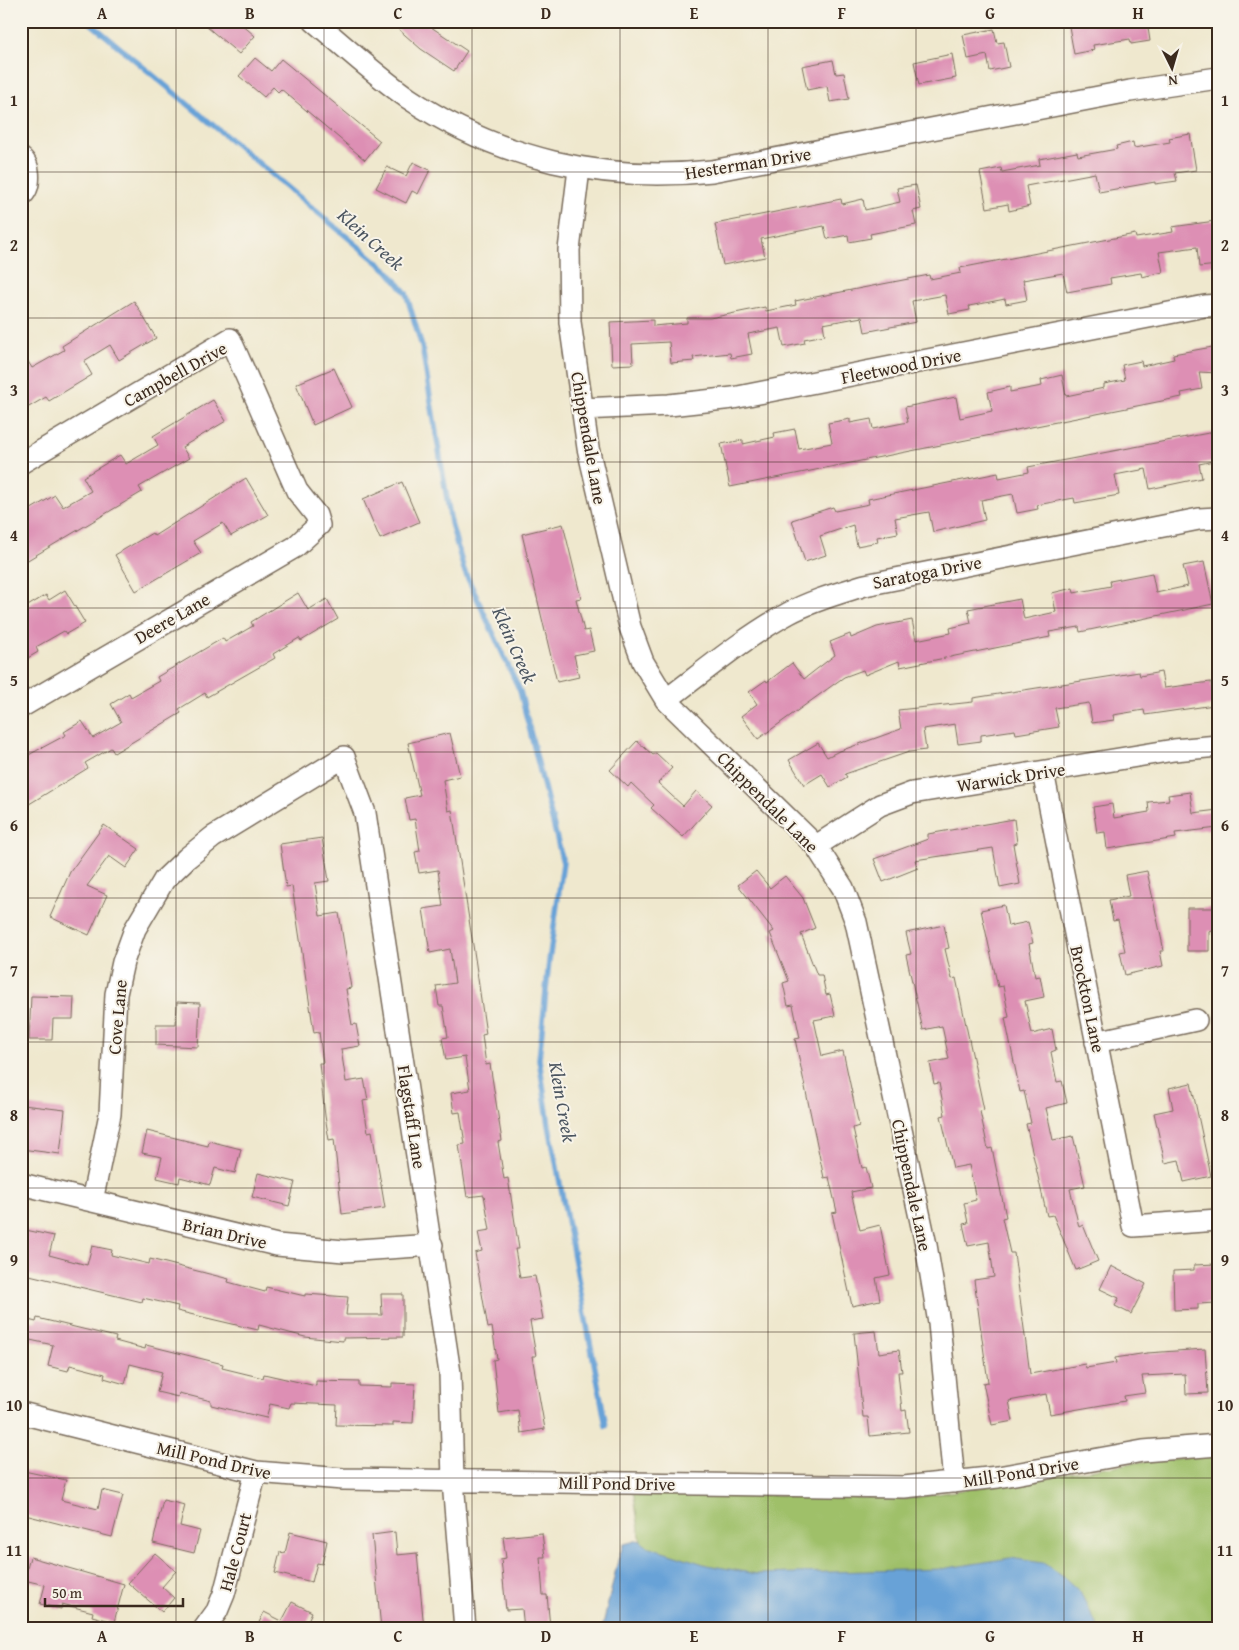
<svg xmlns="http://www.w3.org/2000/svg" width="1239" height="1650" font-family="'Gentium Book Plus',serif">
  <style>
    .green { fill: #9fc069; stroke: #6d7544 }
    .water { fill: #67a2d7; stroke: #51667a }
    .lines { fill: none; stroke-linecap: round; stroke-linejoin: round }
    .stream { stroke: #67a2d7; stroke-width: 5.5 }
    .building { fill: #dd8fb4 }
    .minor-casing { stroke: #7a6c5c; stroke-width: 24 }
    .minor { stroke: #fff; stroke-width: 21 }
    .grid { fill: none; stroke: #3b2a1e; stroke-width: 1; stroke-opacity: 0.55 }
    .labels { text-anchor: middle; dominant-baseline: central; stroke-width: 4; stroke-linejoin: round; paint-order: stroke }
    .street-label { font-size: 18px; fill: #3b2a1e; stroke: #f7f3e8 }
    .water-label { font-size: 19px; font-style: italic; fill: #4a545f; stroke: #f7f3e8 }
    .neatline { fill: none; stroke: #3b2a1e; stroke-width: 2 }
    .grid-label { font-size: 16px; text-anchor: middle; font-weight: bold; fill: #3b2a1e }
  </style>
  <rect width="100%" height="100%" fill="#f7f3e8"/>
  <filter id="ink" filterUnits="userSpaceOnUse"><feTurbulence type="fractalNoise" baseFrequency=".02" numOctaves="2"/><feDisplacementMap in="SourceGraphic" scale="10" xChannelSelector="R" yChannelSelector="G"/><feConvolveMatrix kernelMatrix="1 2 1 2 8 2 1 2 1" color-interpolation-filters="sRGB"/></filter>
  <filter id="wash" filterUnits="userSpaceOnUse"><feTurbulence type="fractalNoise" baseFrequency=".0096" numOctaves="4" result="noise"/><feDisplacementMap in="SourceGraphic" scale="20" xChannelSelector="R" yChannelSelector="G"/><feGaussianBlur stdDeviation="1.12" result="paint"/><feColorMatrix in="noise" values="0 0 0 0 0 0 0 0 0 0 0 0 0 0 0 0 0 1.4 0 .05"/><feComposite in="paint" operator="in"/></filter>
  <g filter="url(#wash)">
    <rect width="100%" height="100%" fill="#efe8ce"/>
    <path class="green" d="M1218 1455V1629H654L633 1490 905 1499 1139 1462Z"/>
    <path class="water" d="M639 1540 647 1546 707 1565 757 1574 941 1569 1010 1558 1043 1563 1065 1578 1080 1592 1099 1629H602L619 1556 624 1544Z"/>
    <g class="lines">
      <path class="stream" d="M88 21 388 271 406 293 422 347 451 523 464 570 520 691 563 863 549 961 539 1059 549 1125 606 1426"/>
    </g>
    <g id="blocks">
      <path class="building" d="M200 21H238L255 36 239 54Z
        M389 21H422L467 51 454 71 421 49Z
        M1068 21H1147L1150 41 1131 44 1130 39 1093 45 1094 50 1074 54Z
        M994 29 997 43 1004 42 1009 67 990 71 987 55 968 59 963 35Z
        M952 54 956 78 919 85 914 62Z
        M255 58 271 71 281 59 380 141 365 160 281 89 278 92 273 87 264 97 239 76Z
        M833 60 836 74 844 73 849 99 830 102 827 86 807 90 802 66Z
        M1190 134 1196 170 1175 173 1177 181 1155 184V182L1099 192 1095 173 1026 186 1030 206 1009 211 1008 204 987 208 980 172 1001 168 1002 172 1040 165 1039 159 1077 152 1078 156 1117 149 1116 146 1133 142 1134 148 1170 142 1169 138Z
        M413 162 430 170 418 194 412 191 406 203 376 188 387 167 406 176Z
        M916 185 921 209 913 211 916 225 870 234 871 238 849 242 848 235 827 239 824 226 761 239 765 257 723 265 715 224 841 199 842 204 863 199 865 210 900 202 897 188Z
        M1215 221 1218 265 1199 267 1197 247 1159 252 1163 272 1142 277 1141 273 1110 278 1111 284 1067 292 1063 273 1023 280 1027 300 1006 304 1005 299 969 306 970 310 949 314 945 295 912 301 916 322 865 332 862 317 823 324 825 335 804 339 805 343 784 347 780 328 748 334 752 354 731 358 730 353 693 357 694 361 671 363 669 342 632 344 633 364 612 365 610 322 653 320V326L687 323V318H710L765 307 766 311 796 305 795 301 929 275 930 279 961 273 960 268 1135 234 1136 238 1173 232 1172 227Z
        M134 301 156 338 119 360 110 345 84 361 92 375 49 401 46 397 27 408 21 398V350L32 368 64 350 62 346Z
        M1218 346V373L1199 372 1202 389 1181 393 1182 397 730 487 721 444 743 440V444L775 437 774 433 795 429 799 449 832 443 828 423 850 419V423L871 419 873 429 908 422 905 407 956 397 960 418 992 411 988 392 1010 387V392L1042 386 1041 380 1062 375 1066 396 1104 388V384L1125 380 1122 365 1141 361 1142 366 1174 359 1173 354Z
        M334 368 352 407 313 425 296 384Z
        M213 400 226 421 182 447 189 458 139 487 142 492 21 564V515L55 495 63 507 91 491 83 477 120 455 126 464 158 445 153 436Z
        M1214 432 1218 460 1199 464 1202 478 1150 489 1146 469 1115 475 1119 495 1075 503 1074 498 1037 505 1038 509 1017 513 1013 494 981 500 985 520 933 532 929 512 895 518 898 533 877 537 878 542 857 546 853 525 820 536 826 555 805 562 792 520 833 507 835 511 869 504 868 499 998 473 999 478 1029 472 1028 467Z
        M246 478 268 515 231 536 223 523 193 541 201 553 136 591 115 555 152 533 154 536Z
        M402 482 419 522 380 539 363 499Z
        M563 524 581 598 576 599 584 631 589 630 594 651 574 655 579 677 557 682 522 534Z
        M1204 562 1213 604 1080 632 1079 627 1049 632 1050 637 900 667 899 661 865 675 863 670 844 677 758 739 741 716 757 704 749 692 766 680 767 682 792 663 804 679 835 655 830 642 850 634 851 638 877 627 912 620 916 640 951 633 950 628 971 623 968 609 1020 599 1024 619 1056 612 1052 593 1073 588 1074 593 1111 586 1110 581 1152 573 1156 593 1188 586 1183 566Z
        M65 590 85 623 66 634 64 631 36 647 38 652 21 662V610L46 595 49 600Z
        M298 593 308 610 327 599 338 619 301 641 299 638 273 654 275 658 207 697 205 693 179 709 181 713 114 753 111 748 85 763 88 768 21 809V782L27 779 21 768V759L66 735 64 732 82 721 93 738 121 722 111 704 129 693 131 697 159 681 157 677 223 638 225 642 253 626 251 622Z
        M1139 672 1140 676 1161 672 1164 688 1211 682 1214 705 1145 715 1144 710 1113 715 1114 720 1092 723 1089 703 1055 708 1059 727 1016 734 1015 730 981 735V741L958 744 955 724 923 729 926 750 909 752 845 774 847 777 830 787 822 774 804 785 789 760 818 743 827 757 837 752 901 729 898 710 973 702V698Z
        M450 733 460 776 443 780 448 811 452 810 475 958 486 1034 482 1035 486 1065 490 1064 502 1141 498 1142 504 1179 508 1178 519 1249H515L520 1278 535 1276 543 1319 530 1321 536 1356H532L545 1429 521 1433 518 1410 499 1413 493 1360 497 1359 492 1327 488 1328 475 1253 482 1251 478 1232 490 1230 484 1195 467 1197 459 1145 465 1144 460 1112 454 1113 451 1093 470 1090 465 1057 446 1060 442 1038 448 1037 443 1006H439L436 986 455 983 450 949 430 953 427 934 423 909 443 906 438 870 419 873 415 852 420 851 415 819 409 820 405 798 420 795 408 743Z
        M637 741 653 755 656 753 672 768 658 783 683 806 696 791 712 805 683 837 651 808 654 805 631 783 628 787 610 770Z
        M1190 792 1193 813 1218 810V828L1175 833 1176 838 1107 849 1105 832 1097 833 1093 807 1112 804 1114 818 1149 812 1148 802 1169 800 1168 795Z
        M1014 819 1017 843 1013 844 1020 884 1000 888 993 848 915 860 918 868 883 882 874 859 928 839V834Z
        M104 825 139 849 126 868 109 856 87 886 107 895 89 935 50 917 70 872Z
        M322 838 329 881 315 883 320 916 339 913 351 988 346 989 352 1025 356 1024 360 1046 341 1049 346 1082 364 1079 368 1100 363 1101 368 1132 372 1131 385 1208 342 1214 334 1139 329 1140 325 1116 319 1063H323L319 1032 314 1033 292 886 286 887 280 844Z
        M756 871 770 888 785 876 803 898 815 928 801 934 817 975H822L826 995 830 994 835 1016 814 1020 822 1056 843 1051 859 1126 853 1128 862 1168 866 1167 871 1188 851 1192 860 1230 880 1225 890 1275 876 1278 880 1300 852 1306 832 1213 837 1212 829 1177 824 1178 795 1039 800 1038 793 1005 788 1006 783 983 789 981 770 933 774 931 738 885Z
        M1147 871 1164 951H1160L1163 966 1125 975 1120 952 1125 951 1118 920 1113 921 1109 900 1129 896 1125 875Z
        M1004 905 1008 926 1028 922 1033 943 1029 944 1035 977 1040 976 1044 997 1025 1001 1032 1034 1052 1029 1056 1050 1051 1052 1057 1082 1062 1081 1067 1103 1046 1108 1053 1140 1073 1136 1085 1186 1070 1189 1079 1227 1083 1225 1098 1261 1076 1270 1053 1215 1047 1216 1026 1124 1031 1123 1024 1091 1020 1092 1005 1018 1009 1017 1003 986 998 987 981 910Z
        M1187 908H1218V932L1209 931V951H1187Z
        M944 925 949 948 945 949 952 979 956 978 984 1110 980 1111 988 1149 992 1148 1006 1217 1002 1218 1010 1253H1014L1030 1374 1085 1364 1086 1368 1116 1363 1115 1358 1147 1353 1205 1349 1208 1393 1186 1394 1185 1374 1142 1376 1145 1393 1124 1396 1125 1401 1050 1414 1046 1394 1009 1401 1013 1421 992 1425 983 1383 988 1382 974 1280 994 1277 989 1242 968 1246 963 1224 968 1223 964 1203 976 1200 969 1165 953 1168 941 1116 945 1115 939 1083 934 1084 930 1063 949 1059 942 1026 923 1030 906 955 911 954 906 933Z
        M31 996 74 997 73 1019H53L52 1040H29Z
        M177 1002 200 1003 198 1047 156 1045V1024H176Z
        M1191 1083 1211 1176 1184 1182 1179 1160 1165 1163 1154 1113 1173 1109 1169 1088Z
        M23 1105 65 1110 60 1154 21 1149Z
        M147 1131 208 1146 209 1141 241 1149 235 1173 215 1168 210 1185 180 1177 179 1183 157 1178 162 1157 142 1153Z
        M258 1173 295 1182 289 1206 252 1197Z
        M21 1229 54 1236 49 1255 87 1265 92 1246 112 1250 111 1255 149 1264 150 1259 229 1279 228 1282 265 1292 266 1287 305 1296V1294L348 1297 346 1315H382L381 1294H403V1337L343 1338V1341L305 1337 259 1325 258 1330 177 1311 178 1306 143 1298 142 1302 21 1273Z
        M1216 1264 1217 1303 1198 1304V1309L1174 1310 1173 1271 1194 1270V1265Z
        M1111 1266 1146 1284 1131 1314 1115 1306 1119 1298 1100 1289Z
        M21 1318 36 1322 37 1318 116 1337 115 1341 145 1349 146 1345 223 1364 222 1368 263 1378 264 1374 316 1386V1381L359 1382V1386L392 1387V1383L415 1384 413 1423 393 1422V1426L336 1425 337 1405 291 1403 289 1408 270 1404 266 1418 211 1405V1401L179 1393 178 1397 157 1392 162 1372 130 1364 125 1384 104 1378 105 1374 70 1365 68 1371 48 1366 53 1345 21 1338Z
        M876 1331 879 1353 899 1350 902 1372H898L902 1411 906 1410 909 1432 870 1436 868 1417H863L854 1333Z
        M24 1471 66 1480 61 1500 98 1509 102 1490 123 1495 112 1537 21 1514V1482Z
        M163 1500 185 1505 180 1526 200 1531 194 1553 153 1543Z
        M290 1532 327 1541 322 1564 317 1563 312 1582 275 1573 280 1552 285 1553Z
        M395 1532 397 1555 417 1553 424 1629H381L372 1535Z
        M542 1533 545 1557H540L543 1595H547L550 1627 524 1629 522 1609 506 1610 501 1559 506 1558 503 1537Z
        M155 1553 176 1571 162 1587 174 1598 162 1612 128 1583Z
        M30 1557 124 1584 114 1622 92 1616 93 1612 62 1604 61 1609 40 1604 45 1585 24 1580Z
        M292 1602 312 1612 304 1629H256L264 1612 282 1621Z"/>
    </g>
  </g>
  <g filter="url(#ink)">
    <use href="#blocks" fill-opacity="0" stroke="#7a6c5c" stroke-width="1"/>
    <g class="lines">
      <g class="minor-casing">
        <path id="minor" d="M314 21C345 47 375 75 408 98 499 159 603 183 712 171L1130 91 1218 78
          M21 158C31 166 31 188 21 196
          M579 169 569 250 570 322 588 448 630 627 643 662 666 700 816 846 843 888 856 922 926 1245 939 1323 954 1482
          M582 409 669 405 733 398 1205 306 1218 305
          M21 463 230 339 297 491 316 515 319 525 295 547 21 707
          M666 700C706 670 745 637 789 613 813 600 840 593 865 585L1199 519 1218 518
          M1043 772 1133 1226 1218 1220
          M816 846 880 805 912 793 1174 750 1218 746
          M1096 1042 1196 1020
          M21 1184 277 1245 344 1251 432 1245
          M92 1201 110 1114 116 994 123 962 135 929 164 880 187 858 213 837 344 757 365 813 450 1373 453 1481 465 1629
          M21 1413 256 1472 343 1479 904 1487 998 1477 1143 1451 1218 1445
          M204 1629 217 1611 224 1594 256 1472"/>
      </g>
      <use href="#minor" class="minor"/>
    </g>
  </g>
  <path class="grid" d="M176 21V1629M324 21V1629M472 21V1629M620 21V1629M768 21V1629M916 21V1629M1064 21V1629M21 172H1218M21 318H1218M21 462H1218M21 608H1218M21 752H1218M21 898H1218M21 1042H1218M21 1188H1218M21 1332H1218M21 1478H1218"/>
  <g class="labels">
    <g class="street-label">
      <text transform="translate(748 163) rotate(-9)">Hesterman Drive</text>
      <text transform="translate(901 366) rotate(-11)">Fleetwood Drive</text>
      <text transform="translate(175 374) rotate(-29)">Campbell Drive</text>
      <text transform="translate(589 438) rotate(80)">Chippendale Lane</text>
      <text transform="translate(927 572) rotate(-11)">Saratoga Drive</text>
      <text transform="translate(172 618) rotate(-30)">Deere Lane</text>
      <text transform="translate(1011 777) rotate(-9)">Warwick Drive</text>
      <text transform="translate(768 802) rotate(45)">Chippendale Lane</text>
      <text transform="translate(1088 999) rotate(78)">Brockton Lane</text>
      <text transform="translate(117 1017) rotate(-85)">Cove Lane</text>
      <text transform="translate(412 1117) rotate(81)">Flagstaff Lane</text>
      <text transform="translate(912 1185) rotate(78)">Chippendale Lane</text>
      <text transform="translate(225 1233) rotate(13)">Brian Drive</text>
      <text transform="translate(214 1460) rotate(13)">Mill Pond Drive</text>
      <text transform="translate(1021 1472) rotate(-9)">Mill Pond Drive</text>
      <text transform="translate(617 1483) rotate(1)">Mill Pond Drive</text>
      <text transform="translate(235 1552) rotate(-75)">Hale Court</text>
    </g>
    <g class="water-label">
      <text transform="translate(371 239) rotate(42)">Klein Creek</text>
      <text transform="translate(515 645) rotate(66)">Klein Creek</text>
      <text transform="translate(563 1102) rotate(80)">Klein Creek</text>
    </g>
  </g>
  <rect width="1239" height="1650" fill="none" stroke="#f7f3e8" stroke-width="55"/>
  <g transform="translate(1172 68) rotate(175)" stroke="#f7f3e8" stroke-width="4" paint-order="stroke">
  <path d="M0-4L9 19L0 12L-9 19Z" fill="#3b2a1e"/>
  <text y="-8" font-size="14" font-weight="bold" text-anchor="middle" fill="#3b2a1e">N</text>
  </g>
  <path d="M45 1598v8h138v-8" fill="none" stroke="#3b2a1e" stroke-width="2.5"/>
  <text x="52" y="1598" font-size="15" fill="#3b2a1e" stroke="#f7f3e8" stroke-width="4" paint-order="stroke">50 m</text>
  <rect x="28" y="28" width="1184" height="1594" class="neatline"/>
  <g class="grid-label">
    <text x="102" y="19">A</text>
    <text x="250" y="19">B</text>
    <text x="398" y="19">C</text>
    <text x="546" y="19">D</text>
    <text x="694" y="19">E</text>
    <text x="842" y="19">F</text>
    <text x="990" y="19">G</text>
    <text x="1138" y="19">H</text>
    <text x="14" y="106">1</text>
    <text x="1225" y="106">1</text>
    <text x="14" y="251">2</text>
    <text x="1225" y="251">2</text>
    <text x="14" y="396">3</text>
    <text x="1225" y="396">3</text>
    <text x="14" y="541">4</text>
    <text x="1225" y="541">4</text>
    <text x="14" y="686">5</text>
    <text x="1225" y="686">5</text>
    <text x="14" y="831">6</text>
    <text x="1225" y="831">6</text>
    <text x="14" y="976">7</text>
    <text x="1225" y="976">7</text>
    <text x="14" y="1121">8</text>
    <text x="1225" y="1121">8</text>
    <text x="14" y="1266">9</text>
    <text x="1225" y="1266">9</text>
    <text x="14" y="1411">10</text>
    <text x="1225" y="1411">10</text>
    <text x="14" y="1556">11</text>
    <text x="1225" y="1556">11</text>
    <text x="102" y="1642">A</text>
    <text x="250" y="1642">B</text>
    <text x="398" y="1642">C</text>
    <text x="546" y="1642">D</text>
    <text x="694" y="1642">E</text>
    <text x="842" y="1642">F</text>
    <text x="990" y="1642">G</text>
    <text x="1138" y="1642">H</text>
  </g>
</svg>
